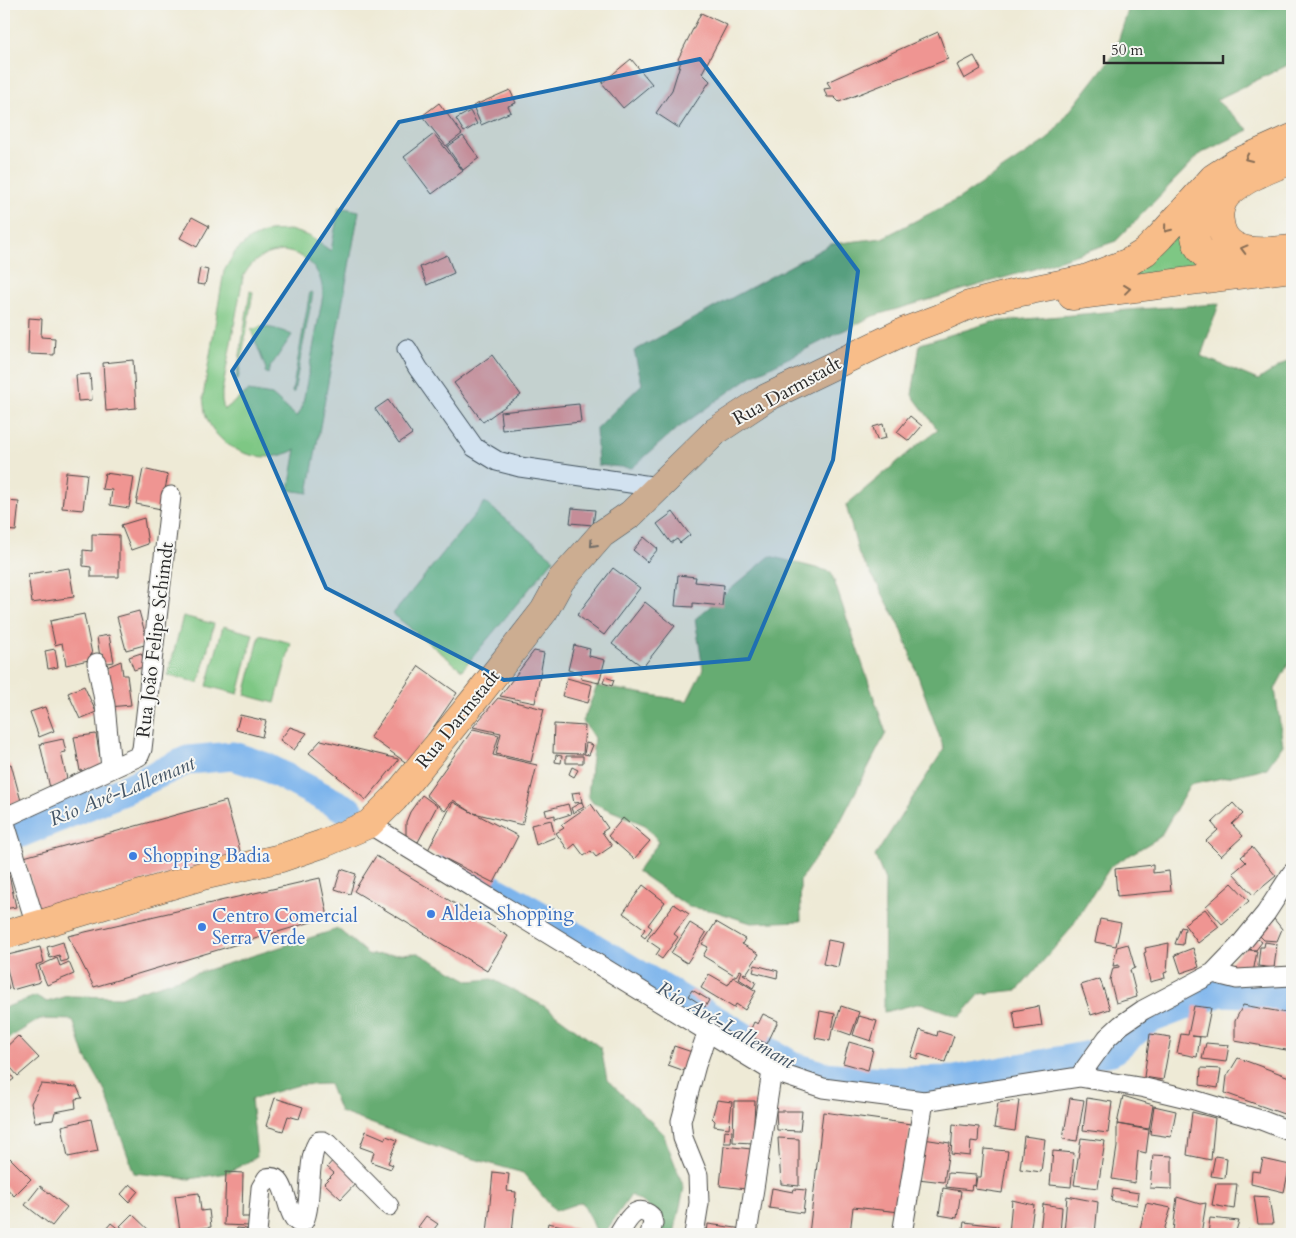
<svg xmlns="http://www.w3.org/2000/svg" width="1296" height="1238" font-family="Cardo,serif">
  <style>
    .green { fill: #7ec784; stroke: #547958; fill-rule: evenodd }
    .forest { fill: #66ac72; stroke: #486c4e }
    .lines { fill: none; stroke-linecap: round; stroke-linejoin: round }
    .river { stroke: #7cb4ec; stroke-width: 29 }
    .building { fill: #ef9592 }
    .minor-casing { stroke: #484845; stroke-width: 21 }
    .primary-casing { stroke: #484845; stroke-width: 29 }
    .minor { stroke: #fff; stroke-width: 19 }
    .primary { stroke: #f8bd89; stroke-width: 28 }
    .oneway { stroke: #876d55 }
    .marked { fill: #1f6fb2; fill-opacity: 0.2; stroke: #1f6fb2; stroke-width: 4; stroke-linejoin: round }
    .shop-dot { fill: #3f7fe0; stroke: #f6f6f2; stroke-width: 2 }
    .labels { text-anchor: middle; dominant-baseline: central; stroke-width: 4; stroke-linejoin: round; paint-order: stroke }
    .street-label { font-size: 19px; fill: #2b2b2b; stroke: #f6f6f2 }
    .shop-label { font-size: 19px; fill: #366cbe; stroke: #f6f6f2; text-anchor: start }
    .water-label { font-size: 20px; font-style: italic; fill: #435465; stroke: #f6f6f2 }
  </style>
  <rect width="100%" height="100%" fill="#f6f6f2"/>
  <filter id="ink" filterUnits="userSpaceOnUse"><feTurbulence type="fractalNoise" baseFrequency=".02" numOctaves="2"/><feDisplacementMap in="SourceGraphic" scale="10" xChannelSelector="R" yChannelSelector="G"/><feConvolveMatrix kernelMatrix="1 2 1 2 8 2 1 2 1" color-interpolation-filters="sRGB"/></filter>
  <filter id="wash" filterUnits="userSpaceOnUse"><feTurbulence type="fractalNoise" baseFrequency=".0096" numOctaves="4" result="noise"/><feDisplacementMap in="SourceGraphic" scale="20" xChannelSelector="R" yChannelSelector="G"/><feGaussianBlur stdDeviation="1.12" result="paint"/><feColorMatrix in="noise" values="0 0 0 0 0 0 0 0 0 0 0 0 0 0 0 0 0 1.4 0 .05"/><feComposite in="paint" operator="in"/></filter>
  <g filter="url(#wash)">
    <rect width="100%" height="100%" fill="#eeead6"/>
    <path class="green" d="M339 207 359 211 308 493 289 490 296 449C264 468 218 451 206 416 204 410 204 403 203 397L224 271 235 252 250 239 269 231 290 230 309 236 331 251ZM283 251C307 254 322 269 323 295L302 408 297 417 272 395 248 391 224 410 222 400V392L243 277C252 260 264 253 283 251Z
      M1181 224 1213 271 1086 287Z
      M250 291 253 292 238 380H236Z
      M310 292 313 293 294 392H292Z
      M260 327C272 327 281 330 292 335L269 369 268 374 265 372 266 369 251 330Z
      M485 502 554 559 462 670 393 614Z
      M183 616 214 624 199 683 168 675Z
      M223 626 253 634 238 694 207 686Z
      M260 635 291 643 275 703 245 695Z"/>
    <path class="forest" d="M1130 4H1292V63L1216 100 1249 130 1201 153 1116 241 1034 269 873 316 750 377 674 431 632 468 598 465 596 429 642 384 634 351 831 244 882 238 958 199 1048 139 1114 54Z
      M1219 304 1201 356 1258 380 1292 358V657L1275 689 1283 745 1267 768 1190 785 1160 837 1111 866 1069 931 1018 990 980 994 960 1017 921 1003 884 1012 885 880 875 856 944 749 901 628 875 580 859 555 846 505 920 443 938 430 912 395 920 344 992 322 1140 309Z
      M770 556 831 572 886 733 839 824 800 880 801 921 751 923 714 911 689 907 637 871 659 842 645 825 593 803 588 796 594 738 583 721 597 686 687 701 703 669 695 619Z
      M338 929 369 955 418 953 470 981 492 979 544 1006 601 1048 607 1080 663 1133 684 1188 674 1234H655L660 1214 631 1195 604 1234H598L582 1202 555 1211 523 1173 450 1152 340 1112 329 1084 299 1085 251 1099 257 1157 227 1173 189 1179 134 1173 104 1089 84 1054 73 1020 40 1019 4 1041V1008L36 996 47 1002 68 996 121 997Z"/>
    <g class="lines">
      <path class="river" d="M4 840 111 796 188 760 233 756 266 767 350 811
        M451 866 534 912 795 1067 825 1076 853 1079 893 1081 955 1080 1112 1051 1150 1019 1221 992 1271 994 1292 1000"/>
    </g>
    <g id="blocks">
      <path class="building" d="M701 13 727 25 702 73 710 81 679 128 656 113 672 90 681 61 678 59Z
        M938 32 948 59 839 102 834 97H827L824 89 831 88 827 82Z
        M974 56 981 69 964 79 957 65Z
        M631 59 652 84 623 108 602 83Z
        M510 90 516 103 508 106 511 112 481 125 473 106Z
        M439 103 462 134 446 146 422 116Z
        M470 111 477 124 464 132 456 119Z
        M434 134 463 171 432 194 404 157Z
        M463 136 479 158 463 170 447 147Z
        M192 217 209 226 197 247 180 238Z
        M447 255 454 273 427 285 420 267Z
        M200 268 208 270 205 285 197 284Z
        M29 318 42 319 41 337 55 338 54 355 28 354Z
        M492 355 521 395 483 422 454 383Z
        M133 360 136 408 106 411 103 363Z
        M90 374 92 400 78 401 76 375Z
        M388 400 412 434 399 443 375 409Z
        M579 404 581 422 502 430 500 412Z
        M910 416 922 426 909 441 897 432Z
        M883 424 886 438 877 440 873 427Z
        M143 469 168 475 161 509 136 504Z
        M66 472 87 474 83 510 62 508Z
        M105 473 134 477 129 508 110 505 112 490 102 489Z
        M4 491 7 492 6 501 19 502 16 531 4 530Z
        M572 508 595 510 593 525 570 523Z
        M673 512 690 535 680 543 677 539 671 543 657 524Z
        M144 518 148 544 131 550 121 525Z
        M92 534 119 535V577H91V567L83 566V550L92 551Z
        M644 537 658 549 647 562 633 550Z
        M69 568 74 597 32 603 28 574Z
        M613 568 640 588 604 635 577 615Z
        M678 575 696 577 695 582 724 585 722 606 693 603V607L675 606Z
        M645 602 675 626 643 667 612 644Z
        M139 611 148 644 126 650 117 617Z
        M84 614 93 659 66 665 62 643 55 645 50 621Z
        M109 635 114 662 101 664 97 637Z
        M574 645 590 649 589 656 605 660 599 683 581 679 582 674 568 670Z
        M55 649 58 667 48 669 45 651Z
        M534 651 544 653 535 703 500 696Z
        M141 653 146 666 134 670 129 657Z
        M121 661 123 675H127L131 705 109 707 107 667Z
        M419 666 457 693 408 764 370 737Z
        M605 677 614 680 612 686 603 683Z
        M567 678 592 685 588 703 562 696Z
        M84 686 96 712 80 719 68 693Z
        M498 698 544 709 531 762 496 754 501 733 473 727Z
        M45 707 54 731 39 737 30 712Z
        M240 715 266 721 262 737 236 730Z
        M554 724 585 726 583 754 553 753Z
        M290 727 307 733 294 750 280 740Z
        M473 729 499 735 493 755 537 765 522 825 474 813 518 836 494 883 428 850 453 802 473 813 453 800 445 811 426 795Z
        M96 734 102 768 80 771 74 737Z
        M63 739 66 752 61 753 68 783 50 788 40 744Z
        M321 740 398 759V761L366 800 309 753Z
        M586 743 593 745 589 755 584 754Z
        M556 755 562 756 561 763 555 762Z
        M566 756H583V763H566Z
        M11 764 21 801 4 806V766Z
        M572 767 578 770 574 777 569 774Z
        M580 792 582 802 574 803 572 793Z
        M422 795 437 806 418 842 406 837V822L410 812Z
        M226 801 241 854 39 910 24 857Z
        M582 802 584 807 573 813 571 808Z
        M1233 803 1243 814 1232 824 1243 836 1221 856 1206 841 1218 830 1212 823Z
        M568 804 571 814 555 819V815L547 817 545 810Z
        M591 804 608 828 602 832 612 846 596 857 591 851 584 856 575 844 568 850 556 833 564 828 561 825Z
        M623 818 650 841 634 859 608 836Z
        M551 820 555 837 536 845 531 825Z
        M1252 847 1276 876 1253 895 1233 873 1246 862 1241 857Z
        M376 856 508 936 487 971 354 891Z
        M1153 865V873L1169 871 1171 891 1117 896 1115 869Z
        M7 866 16 907 4 909V867Z
        M341 869 356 874 350 894 335 889Z
        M320 878 328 917 94 987 68 936Z
        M1232 883 1249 901 1222 924 1206 906Z
        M643 885 665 902 648 925 652 928 645 938 641 935 645 929 623 913Z
        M674 904 689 914 674 934 678 937 662 959 656 955 660 949 647 940Z
        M1205 909 1219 927 1198 943 1184 924Z
        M1100 919 1121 923 1116 946 1095 942Z
        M1274 919 1282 929 1277 941 1264 940 1257 933 1266 921 1270 924Z
        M716 922 745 939 742 944 759 954 746 974 744 973 743 974 756 982 753 988 739 979 742 971 740 970 736 976 703 956 708 947 702 944Z
        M690 923 706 933 687 963 671 953Z
        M1181 927 1185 928 1183 945 1175 944Z
        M1255 937 1262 942 1256 950 1245 949Z
        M828 940 843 943 838 967 823 964Z
        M63 942 68 960 61 962 59 955 50 958 47 947Z
        M1265 942 1277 944 1274 968 1258 966 1260 947H1264Z
        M1169 943 1167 972 1164 973 1165 978 1150 982 1144 953 1146 952 1145 948Z
        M1128 944 1135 968 1130 970 1137 997 1116 1003 1110 980 1113 968 1119 967V965L1113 966 1117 947Z
        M40 947 44 962 36 965 40 982 12 990 4 956Z
        M1193 948 1199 967 1181 973 1175 955Z
        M1244 949 1257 951 1253 973 1230 972 1227 966Z
        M57 958 60 966 69 962 74 974 47 985 39 966Z
        M755 965 778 971 777 978 753 972Z
        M4 972 9 989 4 991Z
        M709 974 728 985 733 977 756 991 745 1010 736 1004 734 1008 701 988Z
        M1100 979 1110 1009 1091 1015 1081 985Z
        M692 990 709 1000 705 1007 688 996Z
        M1243 1005 1292 1014V1051L1235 1041V1021Z
        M841 1006 859 1012 851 1035 834 1029Z
        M1039 1006 1042 1026 1016 1030 1013 1011Z
        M1194 1006 1211 1008 1205 1037 1192 1036 1200 1037 1197 1057 1177 1053 1181 1034 1188 1035Z
        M820 1011 835 1014 830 1041 815 1038Z
        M763 1014 778 1021 767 1044 748 1035 754 1022 758 1024Z
        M859 1016 877 1021 871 1041 853 1035Z
        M920 1030 937 1036 938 1031 954 1036 945 1062 919 1054 917 1059 911 1057Z
        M1150 1034 1171 1037 1163 1080 1144 1077Z
        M18 1036 39 1058 18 1076 4 1060V1049Z
        M849 1042 873 1049 868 1070 843 1063Z
        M1206 1043 1229 1045 1226 1062 1202 1059Z
        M674 1046 695 1053 688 1072 668 1065Z
        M1238 1058 1292 1078V1117L1225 1093 1227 1076Z
        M4 1065 14 1079 4 1086Z
        M1201 1068 1221 1069 1218 1088 1200 1085Z
        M41 1084 77 1087 82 1098 75 1099 76 1108 55 1112 53 1120 35 1122 31 1103Z
        M1123 1096 1153 1105 1149 1129 1117 1124Z
        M275 1098 303 1107 299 1119 288 1116 283 1131 266 1126Z
        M1070 1098 1084 1100 1077 1141 1063 1139Z
        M1087 1098 1112 1102 1108 1133 1083 1130Z
        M717 1100 732 1102 729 1128 714 1126 715 1121 712 1118Z
        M1019 1100 1015 1131 994 1128 998 1103Z
        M734 1101H755L753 1143 733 1142Z
        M1154 1106 1176 1111 1171 1137 1150 1134Z
        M776 1111H802L800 1131 777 1130Z
        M823 1112 911 1124 900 1212 853 1207 850 1234H809Z
        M1192 1112 1215 1118 1211 1160 1187 1155Z
        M91 1119 98 1151 68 1157 62 1126Z
        M953 1124 979 1127 978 1142 971 1141 970 1156 951 1154Z
        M1117 1124 1149 1130 1146 1153 1138 1151 1135 1183 1112 1179 1117 1147Z
        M725 1130 732 1131 731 1143H724Z
        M366 1131 385 1139 386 1136 397 1140 388 1163 393 1165 391 1169 371 1162 374 1152 360 1147Z
        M1024 1136 1045 1139 1041 1172 1020 1169Z
        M778 1138 799 1139V1186L781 1184Z
        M1081 1138 1105 1141 1098 1188 1074 1185Z
        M923 1139 950 1143 944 1182 918 1179Z
        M724 1146 751 1149 746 1189 720 1186Z
        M984 1149 1008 1151 1002 1193 975 1189 977 1177H981Z
        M1053 1151 1074 1153 1071 1187 1050 1185Z
        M1153 1155 1172 1156V1189L1150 1188Z
        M1215 1156 1227 1158 1225 1178 1211 1176Z
        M10 1158 31 1179 14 1196 4 1185V1164Z
        M335 1158 359 1180 341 1199 324 1183 334 1173 327 1167Z
        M1263 1159 1290 1165 1284 1192 1251 1184 1252 1171 1260 1172Z
        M226 1172 243 1173 242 1217H249L248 1226 224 1225Z
        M493 1172 509 1174 507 1191 516 1192 512 1234H487Z
        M948 1173 976 1175 975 1186 972 1185 971 1190 946 1187Z
        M130 1184 138 1191 129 1202 121 1194Z
        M1216 1184H1237L1234 1209 1212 1205Z
        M40 1186 67 1207 52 1226 25 1205Z
        M772 1188 793 1192 794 1189 806 1190 803 1213 769 1208Z
        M943 1188 961 1191 957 1218 939 1215Z
        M1113 1189 1139 1193 1137 1205 1111 1201Z
        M199 1193 201 1211 209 1210 211 1227 180 1231 175 1196Z
        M1067 1196 1098 1202 1095 1234H1064Z
        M1254 1196 1269 1197 1273 1224H1258Z
        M1177 1197 1200 1204 1206 1203 1201 1234H1187L1173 1231Z
        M1012 1200 1034 1205 1030 1234H1009Z
        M1146 1203 1171 1208 1163 1234 1140 1229Z
        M1043 1204 1062 1207 1060 1234 1040 1232Z
        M132 1214 152 1233 151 1234H130L120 1226Z
        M426 1216 438 1224 430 1234H427L418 1227Z
        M1210 1218 1239 1221 1235 1234H1208Z
        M964 1222 998 1226 997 1234H962Z
        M111 1223 121 1231 119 1234H102Z
        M548 1223 576 1229 575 1234H546Z
        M708 1224 743 1229V1234H707Z
        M237 1228 247 1229 246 1234H236Z
        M1248 1230 1269 1233V1234H1248Z"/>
    </g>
  </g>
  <g filter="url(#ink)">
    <use href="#blocks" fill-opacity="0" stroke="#484845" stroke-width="1"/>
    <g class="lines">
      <g class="minor-casing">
        <path id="minor" d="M407 349 418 368 474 447 497 461 520 467 658 487
          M97 663 105 705 111 768
          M4 818 139 756 142 749 171 496
          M4 820 36 925
          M369 824 772 1071 823 1088 924 1101 1079 1077 1145 1088 1191 1099 1261 1120 1292 1132
          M1213 973 1237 979 1292 976
          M1079 1077 1107 1038 1121 1025 1143 1010 1213 973 1239 946 1266 913 1292 873
          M257 1234 261 1188 267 1178C289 1172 284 1218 300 1223L304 1221C313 1201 306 1155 319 1141H323L328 1144 389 1206
          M619 1234C627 1221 635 1203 651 1216L653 1223 650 1234
          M694 1234 699 1203 698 1175 683 1138 681 1121 696 1065 708 1031
          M747 1234 772 1071
          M902 1234 924 1101"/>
      </g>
      <g class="primary-casing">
        <path id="primary" d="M1292 160C1270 169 1246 177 1228 194 1221 201 1218 213 1220 222 1224 258 1266 252 1292 249
          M1200 193C1187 246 1194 258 1246 273
          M1072 296 1292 268
          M4 935 202 876 281 858 322 844 369 824 394 799 475 699 544 611 561 580 580 559 602 534 631 514 716 431 766 398 905 331 940 318 969 305 1011 294 1085 279 1129 262 1145 252 1160 237 1213 178 1236 163 1292 138"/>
      </g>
      <use href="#minor" class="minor"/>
      <use href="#primary" class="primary"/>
    </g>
    <defs><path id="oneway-chevron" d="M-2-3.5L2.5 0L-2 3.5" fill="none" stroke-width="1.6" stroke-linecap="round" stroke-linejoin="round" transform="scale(1.25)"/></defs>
    <g class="oneway">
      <use href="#oneway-chevron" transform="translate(1248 158) rotate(155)"/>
      <use href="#oneway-chevron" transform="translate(1167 229) rotate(129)"/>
      <use href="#oneway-chevron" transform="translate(1244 249) rotate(-165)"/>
      <use href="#oneway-chevron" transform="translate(1127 289) rotate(-7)"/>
      <use href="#oneway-chevron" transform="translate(593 544) rotate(132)"/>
    </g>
  </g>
  <path class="marked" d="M700 59 858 271 833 460 749 659 504 680 326 588 232 371 399 122Z"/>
  <g class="shop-dot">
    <circle cx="133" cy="856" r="5"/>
    <circle cx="431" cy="914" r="5"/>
    <circle cx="202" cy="927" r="5"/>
  </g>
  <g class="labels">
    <g class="street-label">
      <text transform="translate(787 391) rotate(-29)">Rua Darmstadt</text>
      <text transform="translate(155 640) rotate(-83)">Rua João Felipe Schimdt</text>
      <text transform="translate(458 719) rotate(-51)">Rua Darmstadt</text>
    </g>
    <g class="shop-label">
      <text x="143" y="856">Shopping Badia</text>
      <text x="441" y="914">Aldeia Shopping</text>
      <text x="212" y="916">Centro Comercial<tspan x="212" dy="22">Serra Verde</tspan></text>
    </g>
    <g class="water-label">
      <text transform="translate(122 791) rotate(-22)">Rio Avé‐Lallemant</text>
      <text transform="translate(726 1025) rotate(30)">Rio Avé‐Lallemant</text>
    </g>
  </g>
  <rect width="1296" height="1238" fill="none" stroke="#f6f6f2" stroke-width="20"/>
  <path d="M1104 55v8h119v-8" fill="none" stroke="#2b2b2b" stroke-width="2.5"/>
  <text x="1111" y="55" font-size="15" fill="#2b2b2b" stroke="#f6f6f2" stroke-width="4" paint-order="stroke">50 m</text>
</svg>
